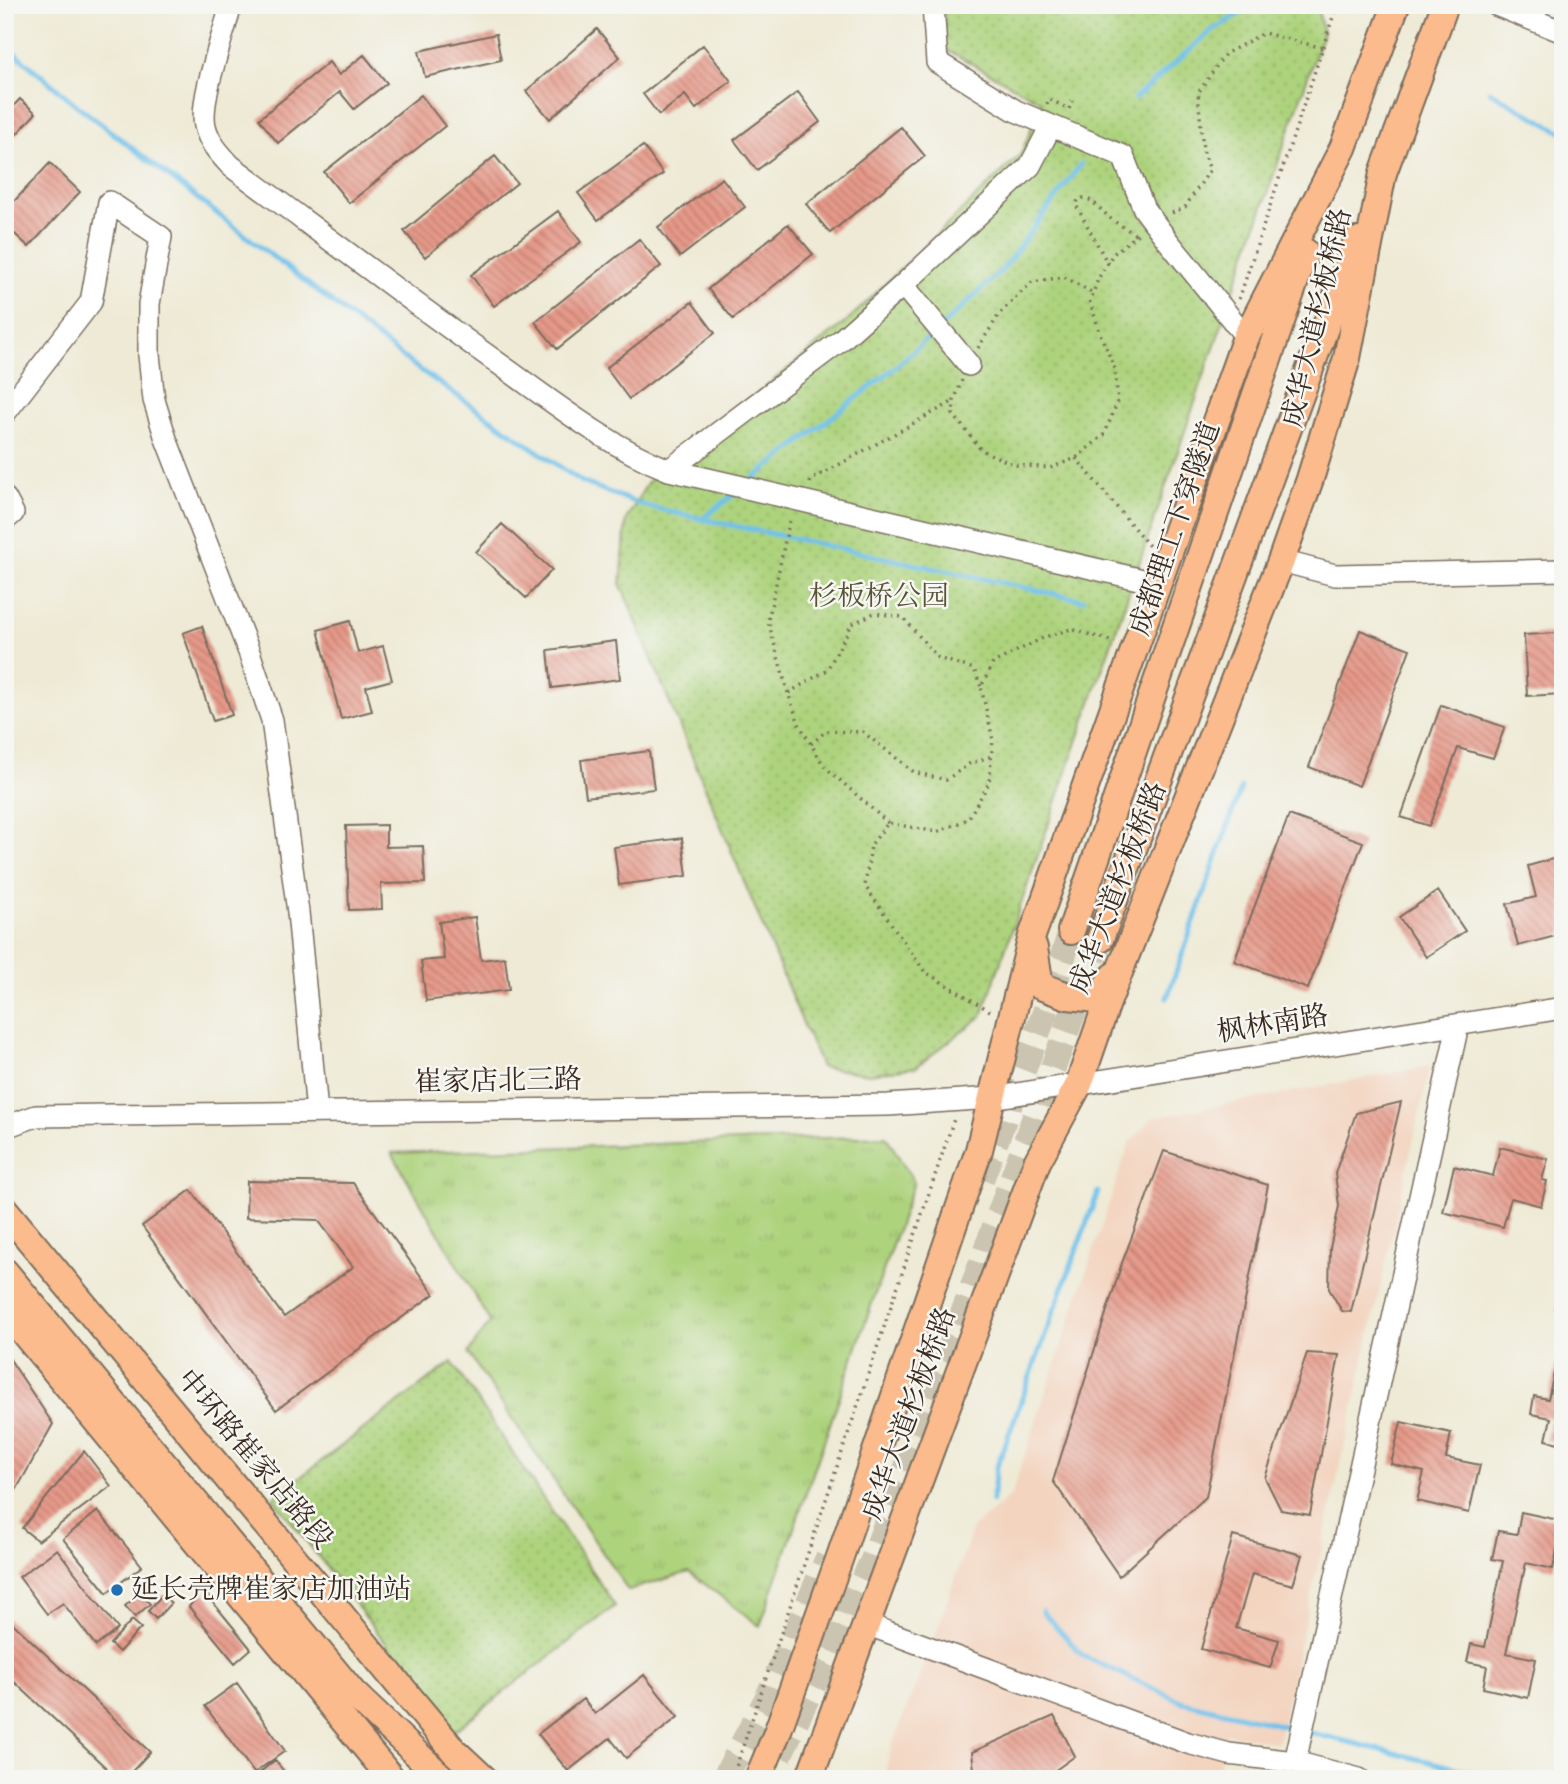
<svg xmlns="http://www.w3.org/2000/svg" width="1568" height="1784" font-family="'IM FELL English','Noto Serif SC',serif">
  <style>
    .built { fill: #f3d4bf }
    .grass { fill: url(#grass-tufts); stroke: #747e4e; stroke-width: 2 }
    .park { fill: url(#park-dots); stroke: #747e4e; stroke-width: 2 }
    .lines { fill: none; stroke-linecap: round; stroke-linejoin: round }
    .stream { stroke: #6fc1eb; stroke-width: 5 }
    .building { fill: url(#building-back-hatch) }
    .major-tunnel { stroke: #cac4b0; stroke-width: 26; stroke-dasharray: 26 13; stroke-linecap: butt }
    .minor-casing { stroke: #7a6d5e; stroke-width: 24 }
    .major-casing { stroke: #7a6d5e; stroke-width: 30 }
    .path { stroke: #7a6d5e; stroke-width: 3.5; stroke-dasharray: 2 5; stroke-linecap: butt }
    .minor { stroke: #fff; stroke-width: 21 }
    .major { stroke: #fbbb8c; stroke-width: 26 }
    .poi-dot { fill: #1f6fb2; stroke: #f6f6f2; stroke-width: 2.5 }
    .labels { text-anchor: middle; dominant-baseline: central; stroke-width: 5; stroke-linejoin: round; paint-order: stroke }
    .street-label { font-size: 28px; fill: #3b2a1e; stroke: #f6f6f2 }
    .park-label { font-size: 28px; fill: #585436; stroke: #f6f6f2 }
    .poi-label { font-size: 28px; fill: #3b2a1e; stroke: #f6f6f2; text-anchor: start }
  </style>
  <defs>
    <pattern id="grass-tufts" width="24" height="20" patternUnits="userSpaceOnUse" patternTransform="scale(1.75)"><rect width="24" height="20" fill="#add37d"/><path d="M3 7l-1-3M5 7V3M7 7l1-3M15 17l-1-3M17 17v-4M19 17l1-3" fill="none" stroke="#96b56c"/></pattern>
    <pattern id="park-dots" width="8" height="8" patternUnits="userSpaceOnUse" patternTransform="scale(1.75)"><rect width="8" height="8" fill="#add37d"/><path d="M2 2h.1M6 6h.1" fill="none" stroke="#96b56c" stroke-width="1.8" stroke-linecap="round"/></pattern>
    <pattern id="building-back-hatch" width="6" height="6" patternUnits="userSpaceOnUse" patternTransform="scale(1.75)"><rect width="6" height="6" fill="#e69989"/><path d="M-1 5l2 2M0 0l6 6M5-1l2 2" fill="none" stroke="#bc7d6f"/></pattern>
  </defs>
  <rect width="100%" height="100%" fill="#f6f6f2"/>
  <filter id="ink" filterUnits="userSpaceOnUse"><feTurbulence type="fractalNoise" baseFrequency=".0143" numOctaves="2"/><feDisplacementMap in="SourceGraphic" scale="14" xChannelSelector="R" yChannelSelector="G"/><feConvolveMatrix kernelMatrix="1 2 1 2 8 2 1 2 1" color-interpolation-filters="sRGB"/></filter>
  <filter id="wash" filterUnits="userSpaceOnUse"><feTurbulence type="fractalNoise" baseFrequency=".00686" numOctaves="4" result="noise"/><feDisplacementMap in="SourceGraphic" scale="28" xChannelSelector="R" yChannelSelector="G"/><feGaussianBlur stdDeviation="1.57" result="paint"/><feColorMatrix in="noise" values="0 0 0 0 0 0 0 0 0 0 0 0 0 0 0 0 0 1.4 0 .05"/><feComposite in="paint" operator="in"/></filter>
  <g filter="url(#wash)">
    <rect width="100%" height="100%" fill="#eeead5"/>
    <path class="built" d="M1430 1066 1278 1743 1226 1733 1220 1763 1221 1779H883L893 1743 935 1636 973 1527 1011 1496 1129 1144 1152 1118Z"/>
    <path class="grass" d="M886 1136 914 1182 760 1626 689 1572 628 1590 468 1353 490 1322 392 1153Z"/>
    <path class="park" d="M944 5H1317L1323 33 982 1016 916 1067 869 1074 821 1067 621 585 626 520 648 482 848 320 1021 154 1042 102 945 49Z
      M452 1362 615 1606 454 1731 273 1498Z"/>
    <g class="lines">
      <path class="stream" d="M5 45 74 103 413 365 582 482 642 505 702 519 1083 600
        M1489 91 1563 133
        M1135 98 1211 31 1252 6 1257 5
        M942 326 1002 270 1081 164
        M749 482 892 370 935 332
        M702 519 736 493
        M1167 998 1241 788
        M992 1501 996 1469 1098 1192
        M1042 1611 1083 1656 1183 1702 1297 1729
        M1307 1732 1501 1779"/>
    </g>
    <g id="blocks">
      <path class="building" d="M597 29 620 57 550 119 526 91Z
        M496 34 501 60 425 77 419 51Z
        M703 45 731 81 696 109 685 95 659 115 643 94Z
        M364 55 387 83 354 109 340 92 278 143 259 119 329 62 339 75Z
        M798 92 820 122 757 170 734 140Z
        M421 95 445 126 349 203 324 172Z
        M20 99 36 113 5 147V115Z
        M901 127 925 156 830 233 806 204Z
        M643 146 663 174 598 220 578 193Z
        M495 156 517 183 425 257 404 231Z
        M50 163 80 192 29 247 5 225V211Z
        M722 178 745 207 680 257 658 227Z
        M558 211 581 242 494 306 471 275Z
        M788 224 813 254 733 319 708 289Z
        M639 239 661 266 557 349 535 322Z
        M692 302 715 333 629 399 606 368Z
        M502 524 552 570 526 598 476 552Z
        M350 621 358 653 383 646 392 680 366 687 372 711 341 719 318 630Z
        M202 626 232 715 213 721 183 633Z
        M1360 630 1410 649 1359 786 1309 767Z
        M1558 633 1559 657 1563 656V694L1527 696 1524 635Z
        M616 641 620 679 552 688 548 650Z
        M1441 705 1505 727 1493 758 1458 748 1429 826 1401 817Z
        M649 751 654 789 586 797 581 760Z
        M1289 815 1363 842 1308 989 1234 961Z
        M386 825V847L423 846 425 883 381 884 382 909 349 910 346 826Z
        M682 838 687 876 619 885 614 847Z
        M1563 856V934L1518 946 1507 904 1536 897 1528 866Z
        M1438 891 1465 931 1426 957 1399 917Z
        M475 917 481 960 505 957 509 990 426 1001 421 961 444 959 439 922Z
        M1401 1102 1351 1312 1342 1311 1329 1289 1330 1248 1339 1206 1335 1173 1356 1113Z
        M1500 1147 1548 1159 1542 1180 1547 1181 1541 1206 1511 1198 1503 1227 1443 1212 1454 1166 1493 1176Z
        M1164 1151 1268 1185 1206 1497 1119 1576 1053 1481 1122 1263Z
        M247 1181 353 1183 434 1294 276 1410 142 1226 191 1190 284 1317 353 1267 318 1220 246 1218Z
        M1562 1285H1563V1312L1556 1311Z
        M1562 1338H1563V1444L1546 1440 1551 1418 1531 1414 1534 1396 1548 1399Z
        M5 1352 53 1424 5 1510Z
        M1307 1353 1339 1355 1310 1515 1281 1510 1265 1478Z
        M1401 1422 1451 1433 1446 1458 1480 1465 1469 1513 1417 1501 1424 1472 1391 1464Z
        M84 1451 111 1486 38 1541 22 1528Z
        M98 1511 142 1566 107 1593 63 1539Z
        M1521 1512 1563 1521 1553 1569 1526 1563 1506 1653 1536 1659 1528 1698 1483 1688 1487 1666 1467 1662 1471 1644 1485 1647 1503 1561 1492 1559 1498 1531 1517 1534Z
        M1233 1536 1302 1555 1293 1585 1252 1574 1236 1628 1279 1640 1270 1668 1201 1649Z
        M57 1549 118 1629 96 1646 63 1603 47 1614 19 1577Z
        M202 1589 251 1649 235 1663 189 1607Z
        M140 1593 150 1604 135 1617 125 1606Z
        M162 1595 171 1603 156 1619 148 1611Z
        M5 1616 150 1752 125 1779H118L5 1673Z
        M132 1620 141 1628 119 1652 110 1644Z
        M644 1675 678 1717 626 1758 610 1738 568 1771 538 1734 583 1699 595 1714Z
        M237 1683 285 1751 254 1773 205 1706Z
        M1054 1716 1075 1756 1043 1779H975L972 1752Z
        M275 1760 290 1779H252Z"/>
    </g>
  </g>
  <g filter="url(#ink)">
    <use href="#blocks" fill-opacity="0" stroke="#7a6d5e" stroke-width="2"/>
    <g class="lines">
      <path class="major-tunnel" d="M981 1179 1045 1013 1071 931
        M779 1756 873 1560 1100 939
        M724 1779 768 1697 828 1558"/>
      <g class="minor-casing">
        <path id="minor" d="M231 5C224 34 199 100 205 126 209 143 220 154 231 166 320 232 408 299 498 363 553 402 606 445 669 470L1143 580 1158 585
          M933 5 937 62 1016 111 1123 156 1144 209 1168 241 1246 337
          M1496 5 1563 32
          M903 285 969 365
          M5 413 91 302 109 202 161 237 149 304V355L154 400 166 439 249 652 272 720 298 912 317 1112
          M669 470 840 341 903 285 1030 166 1051 126
          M5 498 13 513 5 520
          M1281 561 1335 575 1563 570
          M5 1127 36 1116 888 1105 992 1098 1563 1008
          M866 1624 1188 1743 1229 1754 1295 1762 1458 1025
          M1295 1762 1359 1779"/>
      </g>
      <g class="major-casing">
        <path id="major" d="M1071 931 1305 252
          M1100 939 1357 241
          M1034 948 1040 986 1068 996 1097 999 1114 976
          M5 1210 454 1751 484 1779
          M5 1272 353 1693 443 1779
          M5 1310 392 1779
          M758 1779 777 1733 841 1554 979 1150 1032 936 1246 337 1343 148 1396 5
          M809 1779 1037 1162 1079 1084 1107 1003 1281 561 1310 479 1347 358 1383 173 1445 5"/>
      </g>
      <path class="path" d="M1047 104 1049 99 1069 109 1072 101
        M1172 213 1185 207 1210 170 1203 150 1198 93 1225 54 1264 33 1323 48
        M1108 264 1076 205 1078 200 1083 198 1092 201 1112 220 1136 235
        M1239 299 1337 5
        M978 348 1000 313 1032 282 1064 277 1093 293
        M962 380 954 401 953 414 981 450 1015 465 1050 468 1076 458 1104 435 1118 401 1115 369 1101 336 1090 302 1098 279 1113 254 1139 233
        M1076 458 1149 546
        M810 483 811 480 954 401
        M788 693 768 621 790 518
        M811 744 826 731 863 732 914 772 946 780 969 764 992 756
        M888 823 824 766 799 724 788 693 827 670 852 624 874 613 903 617 938 658 974 669 981 687
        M990 1011 925 972 865 886 871 845 888 823 937 832 968 819 989 783 993 740 981 687 993 663 1045 637 1071 629 1115 642
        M732 1779 954 1119"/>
      <use href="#minor" class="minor"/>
      <use href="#major" class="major"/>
    </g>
  </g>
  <circle class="poi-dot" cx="117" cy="1590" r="7"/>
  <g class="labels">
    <g class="street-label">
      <text transform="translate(1318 318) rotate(-77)">成华大道杉板桥路</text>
      <text transform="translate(1176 529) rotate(-71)">成都理工下穿隧道</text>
      <text transform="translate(1119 888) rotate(-69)">成华大道杉板桥路</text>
      <text transform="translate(1273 1025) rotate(-9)">枫林南路</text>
      <text transform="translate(498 1082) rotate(-1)">崔家店北三路</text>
      <text transform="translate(910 1414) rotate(-70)">成华大道杉板桥路</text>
      <text transform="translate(254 1460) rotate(50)">中环路崔家店路段</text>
    </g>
    <g class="park-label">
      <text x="879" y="597">杉板桥公园</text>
    </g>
    <g class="poi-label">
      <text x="131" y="1590">延长壳牌崔家店加油站</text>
    </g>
  </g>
  <rect width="1568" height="1784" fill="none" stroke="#f6f6f2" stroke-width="28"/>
</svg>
